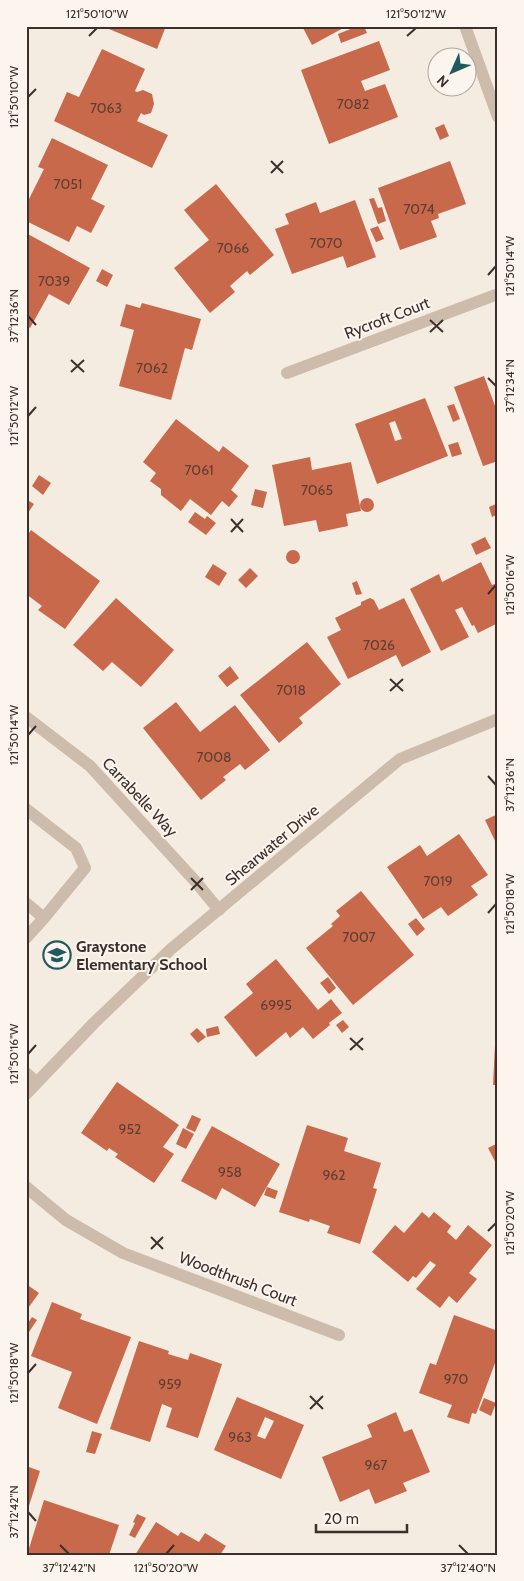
<svg xmlns="http://www.w3.org/2000/svg" width="524" height="1581" font-family="Cabin,sans-serif">
  <style>
    .building { fill: #c8694b; fill-rule: evenodd }
    .lines { fill: none; stroke-linecap: round; stroke-linejoin: round }
    .lane { stroke: #cdbbac; stroke-width: 12 }
    .street { stroke: #cdbbac; stroke-width: 12 }
    .ticks { fill: none; stroke: #3b302b; stroke-width: 2 }
    .labels { text-anchor: middle; dominant-baseline: central; stroke-width: 4; stroke-linejoin: round; paint-order: stroke }
    .number-label { font-size: 14px; fill: #5e3e33 }
    .street-label { font-size: 16px; fill: #3b302b; stroke: #fbf5ee }
    .poi-label { font-size: 16px; font-weight: bold; fill: #3b302b; stroke: #fbf5ee; text-anchor: start }
    .neatline { fill: none; stroke: #3b302b; stroke-width: 2 }
    .ticks-label { font-size: 12px; text-anchor: middle; fill: #3b302b }
  </style>
  <rect width="100%" height="100%" fill="#f4ebe1"/>
  <path class="building" d="M110 26H166L157 49 109 29Z
    M302 26H347L312 45Z
    M358 26H364L367 33 341 43 338 34Z
    M379 41 390 70 361 81 365 91 385 84 398 117 329 144 301 70Z
    M102 49 145 69 135 91 137 92 143 90 152 94 154 104 151 113 144 115 141 113 137 121 168 135 152 168 54 121 67 92 79 97Z
    M444 124 449 136 440 140 435 128Z
    M52 138 108 165 91 199 105 206 91 233 77 226 69 242 26 221V205L44 169 38 167Z
    M450 161 466 204 438 214 439 218 431 221 437 237 400 250 378 188Z
    M216 184 274 255 250 275 247 271 230 286 235 292 210 313 174 268 209 240 184 210Z
    M374 198 378 208 382 207 386 221 378 224 369 199Z
    M355 200 376 257 347 268 343 256 292 274 275 229 289 224 285 214 316 202 320 213Z
    M378 226 384 239 376 242 370 229Z
    M26 233 90 268 69 305 49 294 30 328 26 326Z
    M102 269 113 275 107 287 96 281Z
    M142 303 201 319 192 350 185 348 171 400 119 386 134 330 120 326 126 304 140 308Z
    M484 376 495 406 498 404V461L483 466 454 387Z
    M425 398 448 456 377 484 355 424ZM395 421 402 439 395 441 389 423Z
    M454 404 460 419 453 422 447 406Z
    M176 419 219 452 223 446 249 466 231 490 238 496 229 507 222 501 211 515 190 499 181 511 161 495V489L150 481 156 473 143 462Z
    M458 442 462 454 452 457 448 445Z
    M310 457 312 470 351 462 361 511 346 514 348 526 319 532 316 520 284 526 272 465Z
    M39 475 51 483 43 495 32 486Z
    M255 489 267 492 263 508 251 505Z
    M360 505a7 7 0 1 1 14 0a7 7 0 1 1-14 0Z
    M26 499 34 504 26 516Z
    M496 504 498 514 492 517 489 507Z
    M195 512 205 519 207 516 216 523 206 535 188 522Z
    M31 530 100 581 65 629 38 610 42 606 26 594V537Z
    M485 537 491 548 476 555 471 544Z
    M286 557a7 7 0 1 1 14 0a7 7 0 1 1-14 0Z
    M481 562 492 585 498 583V623L478 633 474 625 472 626 462 607 455 610 469 637 441 651 410 589 439 574 442 582Z
    M213 564 227 573 219 586 205 577Z
    M250 568 258 576 246 588 238 580Z
    M357 581 362 594 356 595 352 583Z
    M116 598 174 650 141 687 112 662 103 671 73 645Z
    M370 598 374 600 379 610 404 598 431 652 402 667 396 655 348 679 327 637 341 630 335 618 361 605V602Z
    M307 642 341 684 299 718 303 723 279 743 240 695Z
    M230 666 239 678 227 687 218 676Z
    M176 702 200 732 235 705 270 750 245 770 240 764 223 777 226 780 201 800 143 728Z
    M498 814V847L485 820Z
    M459 834 488 875 471 886 478 895 448 916 441 907 423 919 387 867 420 845 427 856Z
    M361 891 414 955 353 1005 306 948 333 926 331 924 340 916 336 911Z
    M416 918 425 929 417 936 408 924Z
    M276 959 318 1010 331 999 342 1013 329 1023 330 1025 313 1039 303 1027 290 1038 286 1032 256 1057 224 1017 253 993 246 984Z
    M328 977 336 988 329 994 320 983Z
    M343 1020 349 1027 342 1033 336 1025Z
    M496 1025H498V1085H493Z
    M218 1026 220 1034 207 1037 206 1029Z
    M197 1028 206 1037 198 1043 190 1034Z
    M117 1082 179 1125 163 1147 174 1154 154 1183 115 1157 118 1154 109 1148 107 1151 81 1133Z
    M192 1115 201 1119 195 1132 186 1128Z
    M307 1125 348 1138 344 1151 381 1163 373 1188 377 1189 360 1244 327 1233 330 1226 310 1219 309 1222 279 1212Z
    M212 1126 280 1164 255 1207 222 1188 216 1200 181 1181Z
    M183 1128 194 1134 186 1149 176 1144Z
    M498 1143V1167L488 1148Z
    M267 1187 278 1191 275 1199 264 1195Z
    M422 1212 429 1218 434 1212 451 1226 447 1232 456 1240 468 1225 492 1245 469 1273 477 1279 457 1303 449 1296 440 1308 416 1289 436 1265 430 1261 416 1278 413 1276 408 1282 372 1252 395 1225 404 1233Z
    M26 1284 39 1293 26 1311Z
    M52 1302 82 1314 80 1319 131 1337 97 1424 58 1408 72 1372 31 1356Z
    M454 1315 498 1331V1355L476 1414 472 1413 469 1424 447 1417 452 1405 419 1393 430 1363 436 1365Z
    M32 1317 37 1320 29 1332 26 1330V1326Z
    M139 1341 169 1351 168 1354 188 1360 190 1353 222 1364 198 1438 166 1427 172 1408 162 1404 150 1442 110 1429Z
    M237 1397 304 1425 281 1479 214 1450ZM265 1417 274 1421 265 1439 257 1436Z
    M484 1398 496 1403 491 1416 479 1410Z
    M396 1412 404 1432 412 1429 430 1472 403 1483 407 1491 375 1504 369 1489 340 1502 322 1457 372 1437 367 1425Z
    M92 1431 102 1434 95 1454 86 1452Z
    M26 1466 40 1471 27 1512H26Z
    M44 1500 119 1525 109 1555H27Z
    M137 1514 146 1518 135 1538 129 1535 135 1523 133 1522Z
    M156 1522 178 1536 181 1532 199 1542 205 1533 226 1546 220 1555H135Z"/>
  <g class="lines">
    <path class="lane" d="M26 809 76 848 85 868 44 918 26 903
      M26 938 44 918
      M26 1073 36 1082"/>
    <path class="street" d="M465 26 498 117
      M287 373 498 294
      M26 717 90 766 195 881 219 910
      M26 1094 94 1023 171 949 400 759 498 719
      M26 1187 66 1220 123 1253 339 1335"/>
  </g>
  <path class="ticks" d="M89 36 97 28M407 36 416 28M28 97 36 89M271 161 283 173M271 173 283 161M488 275 496 266M28 316 36 325M430 320 443 332M430 332 443 320M71 360 84 372M71 372 84 360M488 378 496 386M28 416 36 407M231 519 243 532M231 532 243 519M488 594 496 585M390 679 403 691M390 691 403 679M28 735 36 726M488 776 496 785M191 878 203 890M191 890 203 878M488 913 496 904M350 1038 363 1050M350 1050 363 1038M28 1054 36 1045M488 1231 496 1223M151 1237 163 1249M151 1249 163 1237M28 1373 36 1364M310 1396 323 1409M310 1409 323 1396M28 1512 36 1521M60 1545 69 1554M459 1545 468 1554M166 1554 174 1545"/>
  <defs>
    <g id="school-ring" transform="scale(1.4375)"><circle r="9.5" fill="#fbf5ee" stroke="#1f5a5e" stroke-width="1.5"/><path d="M0-5L7-2L0 1L-7-2ZM-4 1L0 2.5L4 1V4Q0 6-4 4Z" fill="#1f5a5e"/></g>
  </defs>
  <g fill-rule="evenodd">
    <use href="#school-ring" x="57" y="955"/>
  </g>
  <g class="labels">
    <g class="number-label">
      <text x="353" y="104">7082</text>
      <text x="106" y="108">7063</text>
      <text x="68" y="184">7051</text>
      <text x="419" y="209">7074</text>
      <text x="326" y="243">7070</text>
      <text x="233" y="248">7066</text>
      <text x="54" y="281">7039</text>
      <text x="152" y="368">7062</text>
      <text x="199" y="470">7061</text>
      <text x="317" y="490">7065</text>
      <text x="379" y="645">7026</text>
      <text x="291" y="690">7018</text>
      <text x="214" y="757">7008</text>
      <text x="438" y="881">7019</text>
      <text x="359" y="937">7007</text>
      <text x="276" y="1005">6995</text>
      <text x="130" y="1129">952</text>
      <text x="230" y="1172">958</text>
      <text x="334" y="1175">962</text>
      <text x="456" y="1379">970</text>
      <text x="170" y="1384">959</text>
      <text x="240" y="1437">963</text>
      <text x="376" y="1465">967</text>
    </g>
    <g class="street-label">
      <text transform="translate(387 318) rotate(-21)">Rycroft Court</text>
      <text transform="translate(140 797) rotate(47)">Carrabelle Way</text>
      <text transform="translate(272 845) rotate(-40)">Shearwater Drive</text>
      <text transform="translate(238 1279) rotate(21)">Woodthrush Court</text>
    </g>
    <g class="poi-label">
      <text x="76" y="946">Graystone<tspan x="76" dy="18">Elementary School</tspan></text>
    </g>
  </g>
  <rect width="524" height="1581" fill="none" stroke="#fbf5ee" stroke-width="55"/>
  <g transform="translate(452 72) rotate(225)"><circle r="24" fill="#fbf5ee" stroke="#aea6a0"/>
  <path d="M0-4L9 19L0 12L-9 19Z" fill="#1f5a5e"/>
  <text y="-8" font-size="14" font-weight="bold" text-anchor="middle" fill="#3b302b">N</text>
  </g>
  <path d="M316 1524v8h91v-8" fill="none" stroke="#3b302b" stroke-width="2.5"/>
  <text x="324" y="1524" font-size="15" fill="#3b302b" stroke="#fbf5ee" stroke-width="4" paint-order="stroke">20 m</text>
  <rect x="28" y="28" width="468" height="1526" class="neatline"/>
  <g class="ticks-label">
    <text x="97" y="18">121°50'10"W</text>
    <text x="416" y="18">121°50'12"W</text>
    <text transform="translate(14 97) rotate(-90)" y="4">121°50'10"W</text>
    <text transform="translate(510 266) rotate(-90)" y="4">121°50'14"W</text>
    <text transform="translate(14 316) rotate(-90)" y="4">37°12'36"N</text>
    <text transform="translate(510 386) rotate(-90)" y="4">37°12'34"N</text>
    <text transform="translate(14 416) rotate(-90)" y="4">121°50'12"W</text>
    <text transform="translate(510 585) rotate(-90)" y="4">121°50'16"W</text>
    <text transform="translate(14 735) rotate(-90)" y="4">121°50'14"W</text>
    <text transform="translate(510 785) rotate(-90)" y="4">37°12'36"N</text>
    <text transform="translate(510 904) rotate(-90)" y="4">121°50'18"W</text>
    <text transform="translate(14 1054) rotate(-90)" y="4">121°50'16"W</text>
    <text transform="translate(510 1223) rotate(-90)" y="4">121°50'20"W</text>
    <text transform="translate(14 1373) rotate(-90)" y="4">121°50'18"W</text>
    <text transform="translate(14 1512) rotate(-90)" y="4">37°12'42"N</text>
    <text x="69" y="1572">37°12'42"N</text>
    <text x="166" y="1572">121°50'20"W</text>
    <text x="468" y="1572">37°12'40"N</text>
  </g>
</svg>
